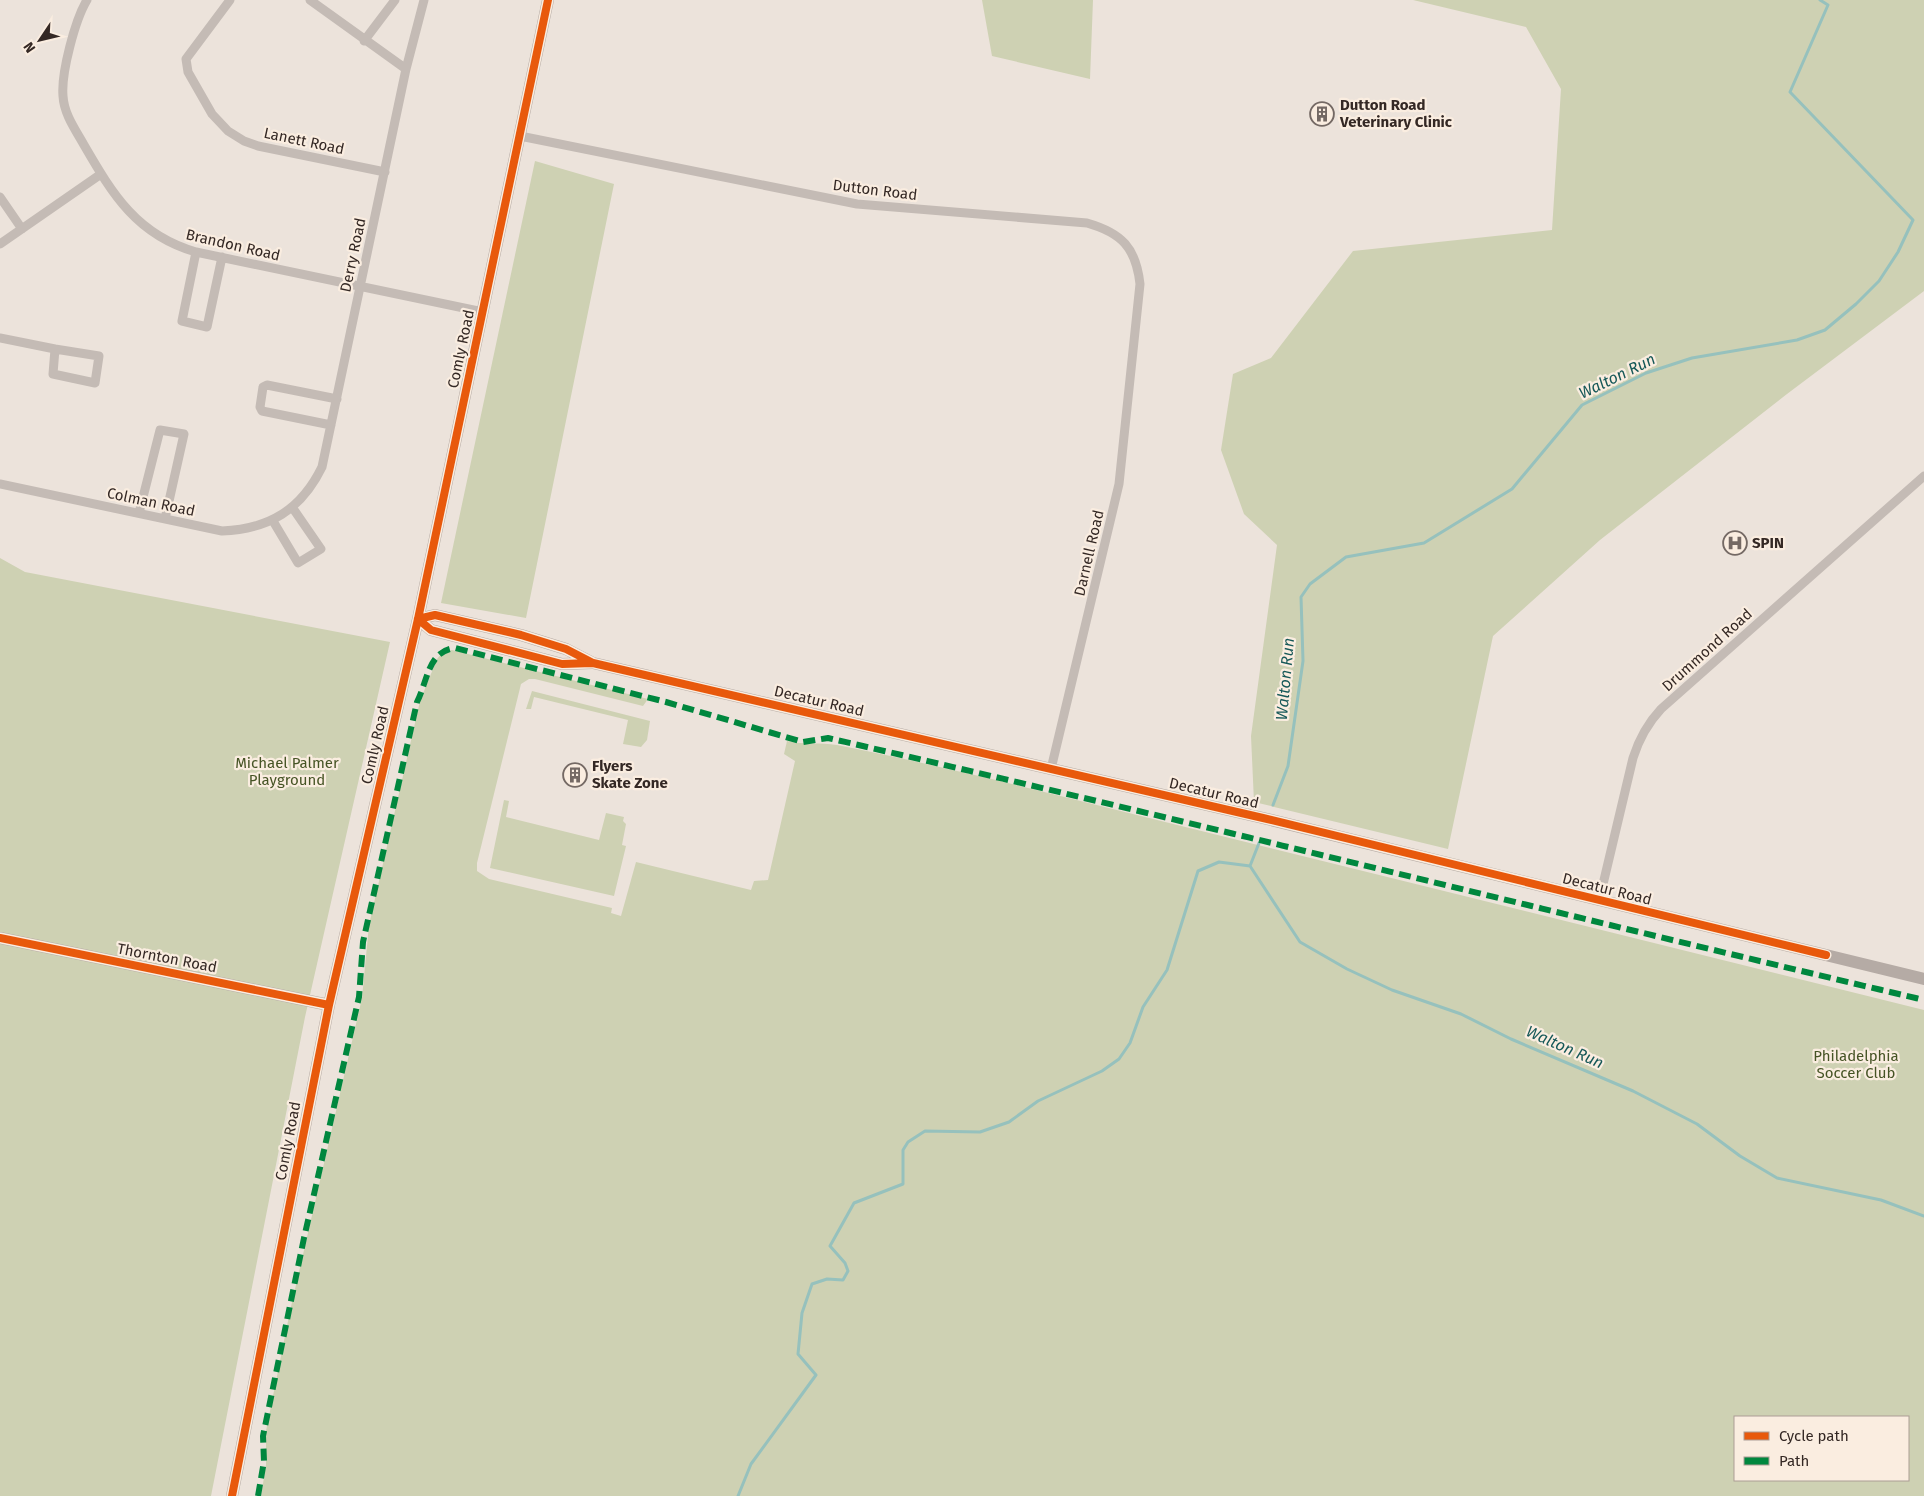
<svg xmlns="http://www.w3.org/2000/svg" width="1924" height="1496" font-family="'Fira Sans',sans-serif">
  <style>
    .green { fill: #ced1b3; fill-rule: evenodd }
    .lines { fill: none; stroke-linecap: round; stroke-linejoin: round }
    .stream { stroke: #96c1bd; stroke-width: 3 }
    .street { stroke: #c4bbb5; stroke-width: 9 }
    .secondary { stroke: #b5aba5; stroke-width: 12 }
    .quiet { stroke: #00873e; stroke-width: 6; stroke-dasharray: 12 6; stroke-linecap: butt }
    .cycleway-casing { stroke: #faede0; stroke-width: 11 }
    .cycleway { stroke: #e8590c; stroke-width: 8 }
    .labels { text-anchor: middle; dominant-baseline: central; stroke-width: 4.5; stroke-linejoin: round; paint-order: stroke }
    .poi-label { font-size: 15px; font-weight: bold; fill: #342824; stroke: #faede0; text-anchor: start }
    .street-label { font-size: 15px; fill: #342824; stroke: #faede0 }
    .park-label { font-size: 15px; fill: #465425; stroke: #faede0 }
    .water-label { font-size: 16px; font-style: italic; fill: #165858; stroke: #faede0 }
  </style>
  <rect width="100%" height="100%" fill="#ece3db"/>
  <path class="green" d="M982 0H1093L1090 79 992 56Z
    M1413 0H1924V291L1787 394 1600 540 1493 636 1448 849 1254 802 1251 736 1277 545 1244 514 1221 450 1233 374 1271 358 1353 251 1552 230 1561 89 1526 27Z
    M535 161 614 184 526 618 441 603Z
    M0 558 25 572 390 642 305 1017 211 1496H0Z
    M452 650 648 699 643 706 535 679H529L521 684 477 863V871L489 879 612 908 611 913 621 916 636 862 751 890 754 881 768 880 795 761 784 754 787 741C804 745 820 742 837 745 889 755 940 767 992 779L1924 1010V1496H261L266 1465V1431L290 1311 362 998 369 925 420 701 437 659 442 653ZM1908 1417V1480H1735V1417Z
    M532 691 650 721 647 740 641 747 623 744 628 720 534 697 531 709H526Z
    M504 800 509 801 506 817 599 840 606 813 624 817 623 821 626 824 622 845 626 846 614 896 490 868Z"/>
  <g class="lines">
    <path class="stream" d="M1273 805 1288 766 1303 661 1301 597 1310 584 1346 557 1424 543 1512 489 1582 405 1646 373 1692 358 1797 340 1825 330 1856 304 1879 281 1898 252 1913 220 1790 92 1828 5 1820 0
      M1250 866 1300 942 1347 969 1392 990 1461 1014 1511 1039 1633 1091 1697 1124 1740 1156 1777 1178 1881 1200 1924 1216
      M1250 866 1259 843
      M738 1496 751 1464 816 1375 798 1354 802 1313 812 1284 827 1279 843 1280 848 1271 845 1263 830 1246 854 1203 903 1184V1150L908 1142 925 1131 980 1132 1009 1122 1038 1101 1102 1071 1119 1059 1130 1043 1143 1007 1167 970 1198 871 1219 862 1250 866"/>
    <path class="street" d="M87 0C75 20 61 73 63 96 64 114 75 129 84 145 113 195 137 235 196 252L483 312
      M230 0 186 59 188 72 212 114 228 131 244 141 258 146 385 172
      M310 0 406 69
      M364 41 395 0
      M520 136 857 204 1087 223C1122 233 1136 248 1140 284L1119 484 1051 769
      M0 197 22 229
      M0 244 101 174
      M196 252 182 321 207 327 222 257
      M0 338 55 349
      M55 349 99 356 95 383 53 374Z
      M331 425 262 411 260 407 263 387 267 385 337 399
      M0 484 222 531C269 529 301 510 322 467L406 69 424 0
      M139 513 160 430 184 434 165 519
      M273 521 298 563 321 549 292 507
      M1599 901 1633 758C1639 739 1647 724 1661 709L1924 476"/>
    <path class="secondary" d="M418 619 435 615 521 635 566 649 593 663 1263 818 1924 979
      M418 619 431 630 562 664 592 663
      M0 938 329 1005
      M232 1496 329 1005 418 619 548 0"/>
    <path class="quiet" d="M258 1496 264 1461 263 1436 304 1238 359 997 363 942 417 702C428 680 428 651 455 648L666 702 803 742 828 738C1194 822 1558 914 1924 1000"/>
    <g class="cycleway-casing">
      <path id="cycleway" d="M418 619 435 615 521 635 566 649 593 663 1263 818 1826 955
        M418 619 431 630 562 664 592 663
        M0 938 329 1005
        M232 1496 329 1005 418 619 548 0"/>
    </g>
    <use href="#cycleway" class="cycleway"/>
  </g>
  <defs>
    <g id="building-ring" transform="scale(1.25)"><circle r="9.5" fill="#faede0" stroke="#746964" stroke-width="1.5"/><path d="M-4-6H4V6H1V3H-1V6H-4ZM-2.5-4.3h1.7v1.8h-1.7ZM.8-4.3h1.7v1.8H.8ZM-2.5-1h1.7V.8h-1.7ZM.8-1h1.7V.8H.8Z" fill="#746964"/></g>
    <g id="hospital-ring" transform="scale(1.25)"><circle r="9.5" fill="#faede0" stroke="#746964" stroke-width="1.5"/><path d="M-5-5h3v3.5h4V-5h3V5h-3V1.5h-4V5h-3Z" fill="#746964"/></g>
  </defs>
  <g fill-rule="evenodd">
    <use href="#building-ring" x="1322" y="114"/>
    <use href="#hospital-ring" x="1735" y="543"/>
    <use href="#building-ring" x="575" y="775"/>
  </g>
  <g class="labels">
    <g class="poi-label">
      <text x="1340" y="105">Dutton Road<tspan x="1340" dy="17">Veterinary Clinic</tspan></text>
      <text x="1752" y="543">SPIN</text>
      <text x="592" y="766">Flyers<tspan x="592" dy="17">Skate Zone</tspan></text>
    </g>
    <g class="street-label">
      <text transform="translate(304 141) rotate(12)">Lanett Road</text>
      <text transform="translate(875 190) rotate(7)">Dutton Road</text>
      <text transform="translate(233 245) rotate(13)">Brandon Road</text>
      <text transform="translate(353 255) rotate(-78)">Derry Road</text>
      <text transform="translate(461 349) rotate(-78)">Comly Road</text>
      <text transform="translate(151 502) rotate(12)">Colman Road</text>
      <text transform="translate(1089 553) rotate(-77)">Darnell Road</text>
      <text transform="translate(1707 650) rotate(-42)">Drummond Road</text>
      <text transform="translate(819 701) rotate(13)">Decatur Road</text>
      <text transform="translate(375 745) rotate(-77)">Comly Road</text>
      <text transform="translate(1214 793) rotate(13)">Decatur Road</text>
      <text transform="translate(1607 889) rotate(14)">Decatur Road</text>
      <text transform="translate(167 958) rotate(11)">Thornton Road</text>
      <text transform="translate(288 1141) rotate(-79)">Comly Road</text>
    </g>
    <g class="park-label">
      <text x="287" y="763">Michael Palmer<tspan x="287" dy="17">Playground</tspan></text>
      <text x="1856" y="1056">Philadelphia<tspan x="1856" dy="17">Soccer Club</tspan></text>
    </g>
    <g class="water-label">
      <text transform="translate(1617 376) rotate(-26)">Walton Run</text>
      <text transform="translate(1285 679) rotate(-85)">Walton Run</text>
      <text transform="translate(1565 1047) rotate(24)">Walton Run</text>
    </g>
  </g>
  <rect x="1734" y="1416" width="175" height="65" fill="#faede0" stroke="#ab9e95"/>
  <rect x="1744" y="1432" width="25" height="8" fill="#e8590c" stroke="#ab9e95"/>
  <text x="1779" y="1441" font-size="15" fill="#342824">Cycle path</text>
  <rect x="1744" y="1457" width="25" height="8" fill="#00873e" stroke="#ab9e95"/>
  <text x="1779" y="1466" font-size="15" fill="#342824">Path</text>
  <g transform="translate(40 40) rotate(235)" stroke="#faede0" stroke-width="4" paint-order="stroke">
  <path d="M0-4L9 19L0 12L-9 19Z" fill="#342824"/>
  <text y="-8" font-size="14" font-weight="bold" text-anchor="middle" fill="#342824">N</text>
  </g>
</svg>
